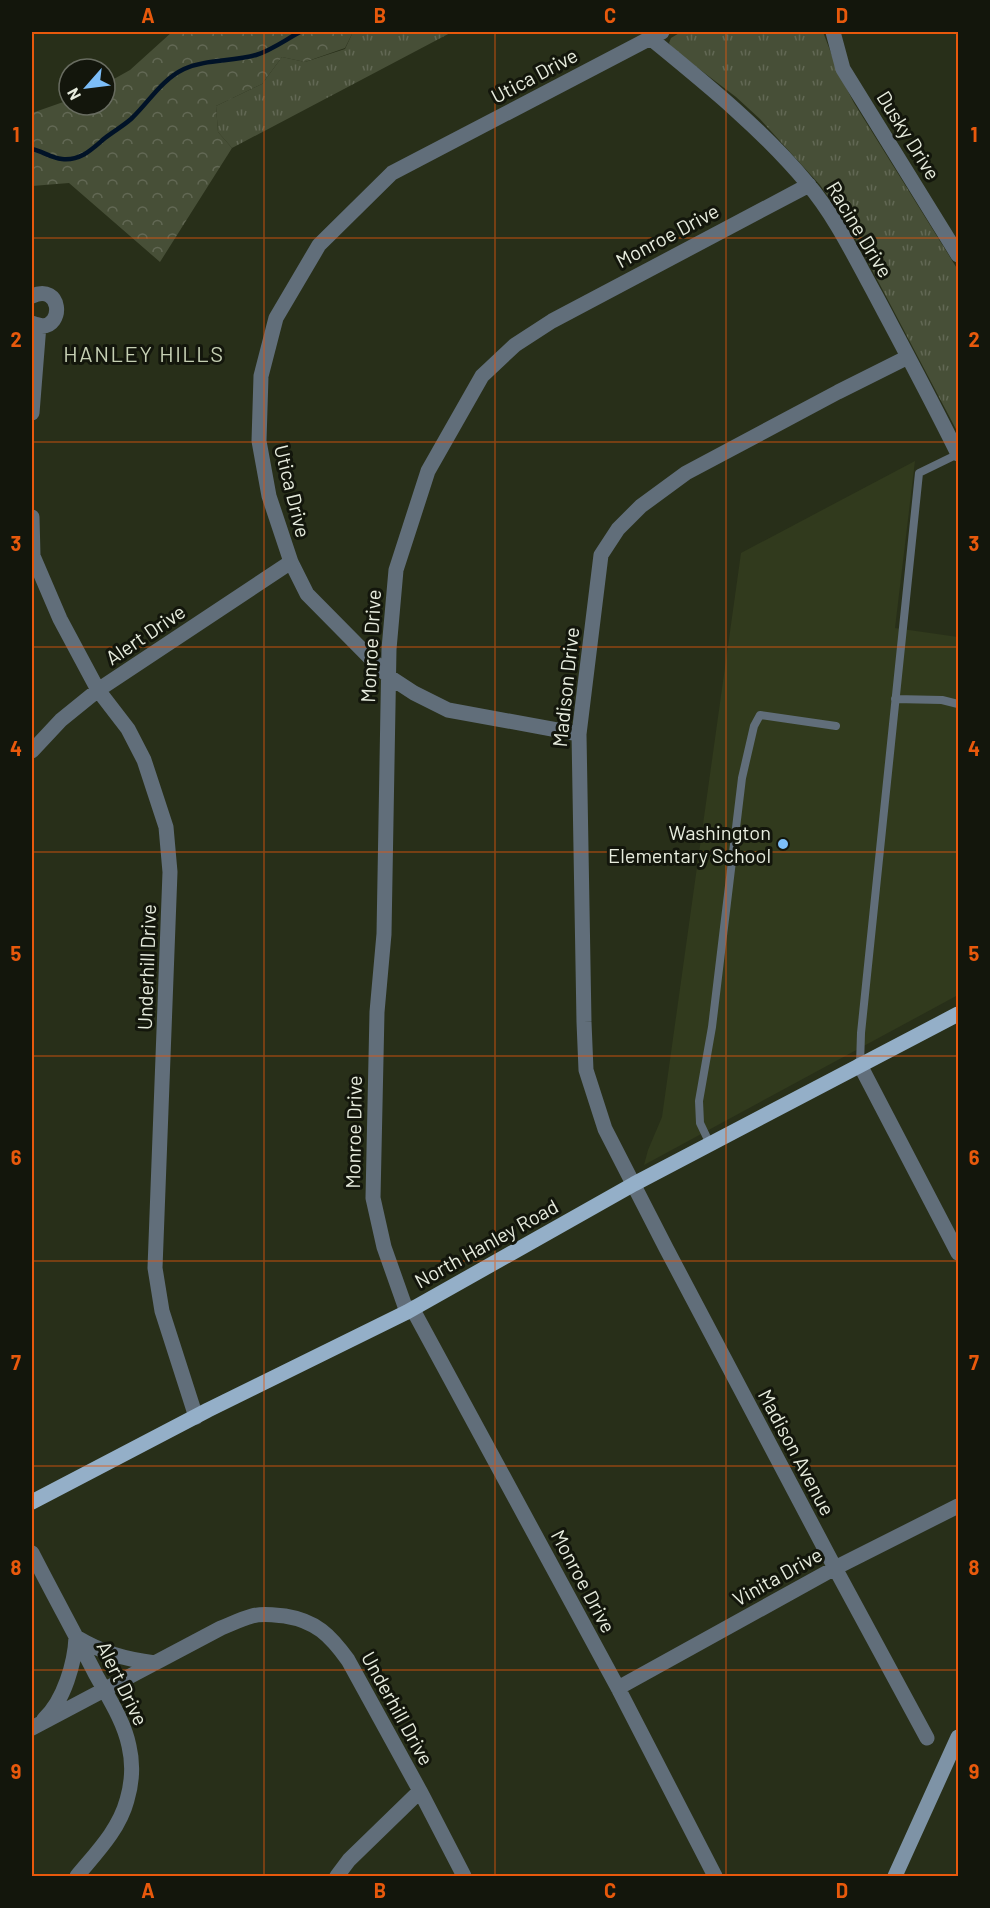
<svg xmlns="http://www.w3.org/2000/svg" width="990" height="1908" font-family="Barlow,sans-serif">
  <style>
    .built { fill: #313a1d }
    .grass { fill: url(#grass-tufts) }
    .forest { fill: url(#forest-crowns) }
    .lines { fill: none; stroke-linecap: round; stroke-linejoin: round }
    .stream { stroke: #001227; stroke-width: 4.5 }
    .lane { stroke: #616e7a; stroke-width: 8 }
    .street { stroke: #616e7a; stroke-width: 15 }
    .secondary { stroke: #7e93a6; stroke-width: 15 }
    .primary { stroke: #94afc8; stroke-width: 15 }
    .grid { fill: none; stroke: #e8590c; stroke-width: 1.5; stroke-opacity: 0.55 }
    .poi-dot { fill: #7cbef9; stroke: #13160c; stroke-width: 2 }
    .labels { text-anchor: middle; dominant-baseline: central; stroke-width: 6; stroke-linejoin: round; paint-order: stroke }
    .street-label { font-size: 20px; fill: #e7ecde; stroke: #13160c }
    .poi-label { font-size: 20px; fill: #e7ecde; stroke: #13160c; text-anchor: end }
    .quarter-label { font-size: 22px; letter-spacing: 1.5px; fill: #c5cfb3; stroke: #13160c }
    .neatline { fill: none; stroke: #e8590c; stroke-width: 2 }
    .grid-label { font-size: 20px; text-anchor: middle; font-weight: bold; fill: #e8590c }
  </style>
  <defs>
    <pattern id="grass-tufts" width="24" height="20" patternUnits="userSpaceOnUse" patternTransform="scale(1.5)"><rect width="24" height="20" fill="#474f37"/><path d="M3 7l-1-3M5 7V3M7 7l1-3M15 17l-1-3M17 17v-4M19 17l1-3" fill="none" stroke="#626854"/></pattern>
    <pattern id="forest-crowns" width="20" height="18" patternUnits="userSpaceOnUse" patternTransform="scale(1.5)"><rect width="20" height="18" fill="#474f37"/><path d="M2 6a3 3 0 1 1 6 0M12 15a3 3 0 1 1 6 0" fill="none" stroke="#626854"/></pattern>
  </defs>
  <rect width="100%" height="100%" fill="#282f19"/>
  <path class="built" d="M915 461 895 628 958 637V995L644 1165 648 1150 662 1117 741 553Z"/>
  <path class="grass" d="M353 32H452L232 148 218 132 216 106 262 84 282 57 305 62 345 49Z
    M681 32H823L839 74 854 103 958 270V433L849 226 820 185 760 119 736 97 673 49 669 43 671 38Z"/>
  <path class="forest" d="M172 32H353L345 48 305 62 282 57 262 84 216 106 218 132 232 148 160 262 69 183 32 186V113L69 100V105H105V84L130 70Z"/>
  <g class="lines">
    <path class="stream" d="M32 149C42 151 51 158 62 159 81 161 92 149 105 138 114 131 123 126 131 119 149 102 161 80 184 69 206 59 232 62 256 55 272 50 285 40 300 32"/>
    <path class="lane" d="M895 699 942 700 958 704
      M860 1065 861 1033 919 473 958 454
      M710 1144 700 1123 699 1101 712 1027 742 778 754 726 760 715 836 726"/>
    <path class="street" d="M833 32 843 69 958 255
      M650 38C705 83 761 128 807 183 836 217 855 258 876 296 904 349 932 401 958 454
      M32 296C62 283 64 327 41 326 38 326 35 324 32 323
      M908 357 838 392 686 473 641 506 618 529 601 555 579 734 584 1022 586 1070 605 1129 666 1248 835 1568 927 1738
      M32 413 39 325
      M32 517 33 556 60 619 98 690 128 729 144 760 166 827 170 872 155 1268 162 1311 196 1417
      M579 734 448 710 414 693 388 676 307 594 291 562 269 496 259 441 261 376 276 318 319 245 392 173 662 32
      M32 751 61 720 98 690 291 562
      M860 1065 958 1253
      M412 1308 618 1688 715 1876
      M407 1312 384 1247 373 1198 377 1012 384 934 389 649 396 570 428 471 482 376 515 345 552 321 809 185
      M32 1553C53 1594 75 1634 96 1675 108 1697 124 1721 129 1746 133 1763 132 1783 127 1800 119 1830 96 1853 77 1876
      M618 1688 835 1568 958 1506
      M44 1719C64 1701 75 1662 76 1637 103 1653 124 1659 155 1663
      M32 1728 221 1628C231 1624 241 1619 252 1616 263 1613 274 1615 285 1616 316 1621 330 1635 348 1660L420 1791 464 1876
      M337 1876 349 1860 420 1791"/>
    <path class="secondary" d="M895 1876 958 1737"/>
    <path class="primary" d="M32 1502 208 1410 407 1312 634 1184 958 1014"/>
  </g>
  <path class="grid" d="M264 32V1876M495 32V1876M726 32V1876M32 238H958M32 442H958M32 647H958M32 852H958M32 1056H958M32 1261H958M32 1466H958M32 1670H958"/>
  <circle class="poi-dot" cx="783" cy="844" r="6"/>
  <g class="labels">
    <g class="street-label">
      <text transform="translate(534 75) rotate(-28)">Utica Drive</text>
      <text transform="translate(909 135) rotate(58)">Dusky Drive</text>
      <text transform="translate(860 229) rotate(59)">Racine Drive</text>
      <text transform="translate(667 235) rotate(-28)">Monroe Drive</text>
      <text transform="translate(293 491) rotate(76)">Utica Drive</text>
      <text transform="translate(145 634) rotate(-34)">Alert Drive</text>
      <text transform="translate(370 646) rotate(-87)">Monroe Drive</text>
      <text transform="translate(565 687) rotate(-84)">Madison Drive</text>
      <text transform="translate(146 967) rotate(-88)">Underhill Drive</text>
      <text transform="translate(353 1132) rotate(-89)">Monroe Drive</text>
      <text transform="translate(486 1243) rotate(-29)">North Hanley Road</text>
      <text transform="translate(797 1452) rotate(62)">Madison Avenue</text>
      <text transform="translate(777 1576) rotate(-29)">Vinita Drive</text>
      <text transform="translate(584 1581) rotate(62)">Monroe Drive</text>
      <text transform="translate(123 1683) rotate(64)">Alert Drive</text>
      <text transform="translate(398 1708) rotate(61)">Underhill Drive</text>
    </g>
    <g class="poi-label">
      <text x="771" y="832">Washington<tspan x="771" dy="23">Elementary School</tspan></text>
    </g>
    <g class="quarter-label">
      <text x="144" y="353">HANLEY HILLS</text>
    </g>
  </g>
  <rect width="990" height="1908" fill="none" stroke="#13160c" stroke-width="66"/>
  <g transform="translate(87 87) rotate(242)"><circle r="28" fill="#13160c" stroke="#686c60" stroke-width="1.5"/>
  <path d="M0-4.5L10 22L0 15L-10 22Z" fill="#7cbef9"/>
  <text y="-9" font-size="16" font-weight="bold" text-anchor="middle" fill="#e7ecde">N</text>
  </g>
  <rect x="33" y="33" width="924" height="1842" class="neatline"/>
  <g class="grid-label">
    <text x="148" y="23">A</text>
    <text x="380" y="23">B</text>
    <text x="610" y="23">C</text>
    <text x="842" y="23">D</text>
    <text x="16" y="142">1</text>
    <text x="974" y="142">1</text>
    <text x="16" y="347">2</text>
    <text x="974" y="347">2</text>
    <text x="16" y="551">3</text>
    <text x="974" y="551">3</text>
    <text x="16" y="756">4</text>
    <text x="974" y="756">4</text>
    <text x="16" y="961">5</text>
    <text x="974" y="961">5</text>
    <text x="16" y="1165">6</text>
    <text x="974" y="1165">6</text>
    <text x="16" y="1370">7</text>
    <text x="974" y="1370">7</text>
    <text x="16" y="1575">8</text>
    <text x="974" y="1575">8</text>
    <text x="16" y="1779">9</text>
    <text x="974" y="1779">9</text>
    <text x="148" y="1898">A</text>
    <text x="380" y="1898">B</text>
    <text x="610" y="1898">C</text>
    <text x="842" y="1898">D</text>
  </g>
</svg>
